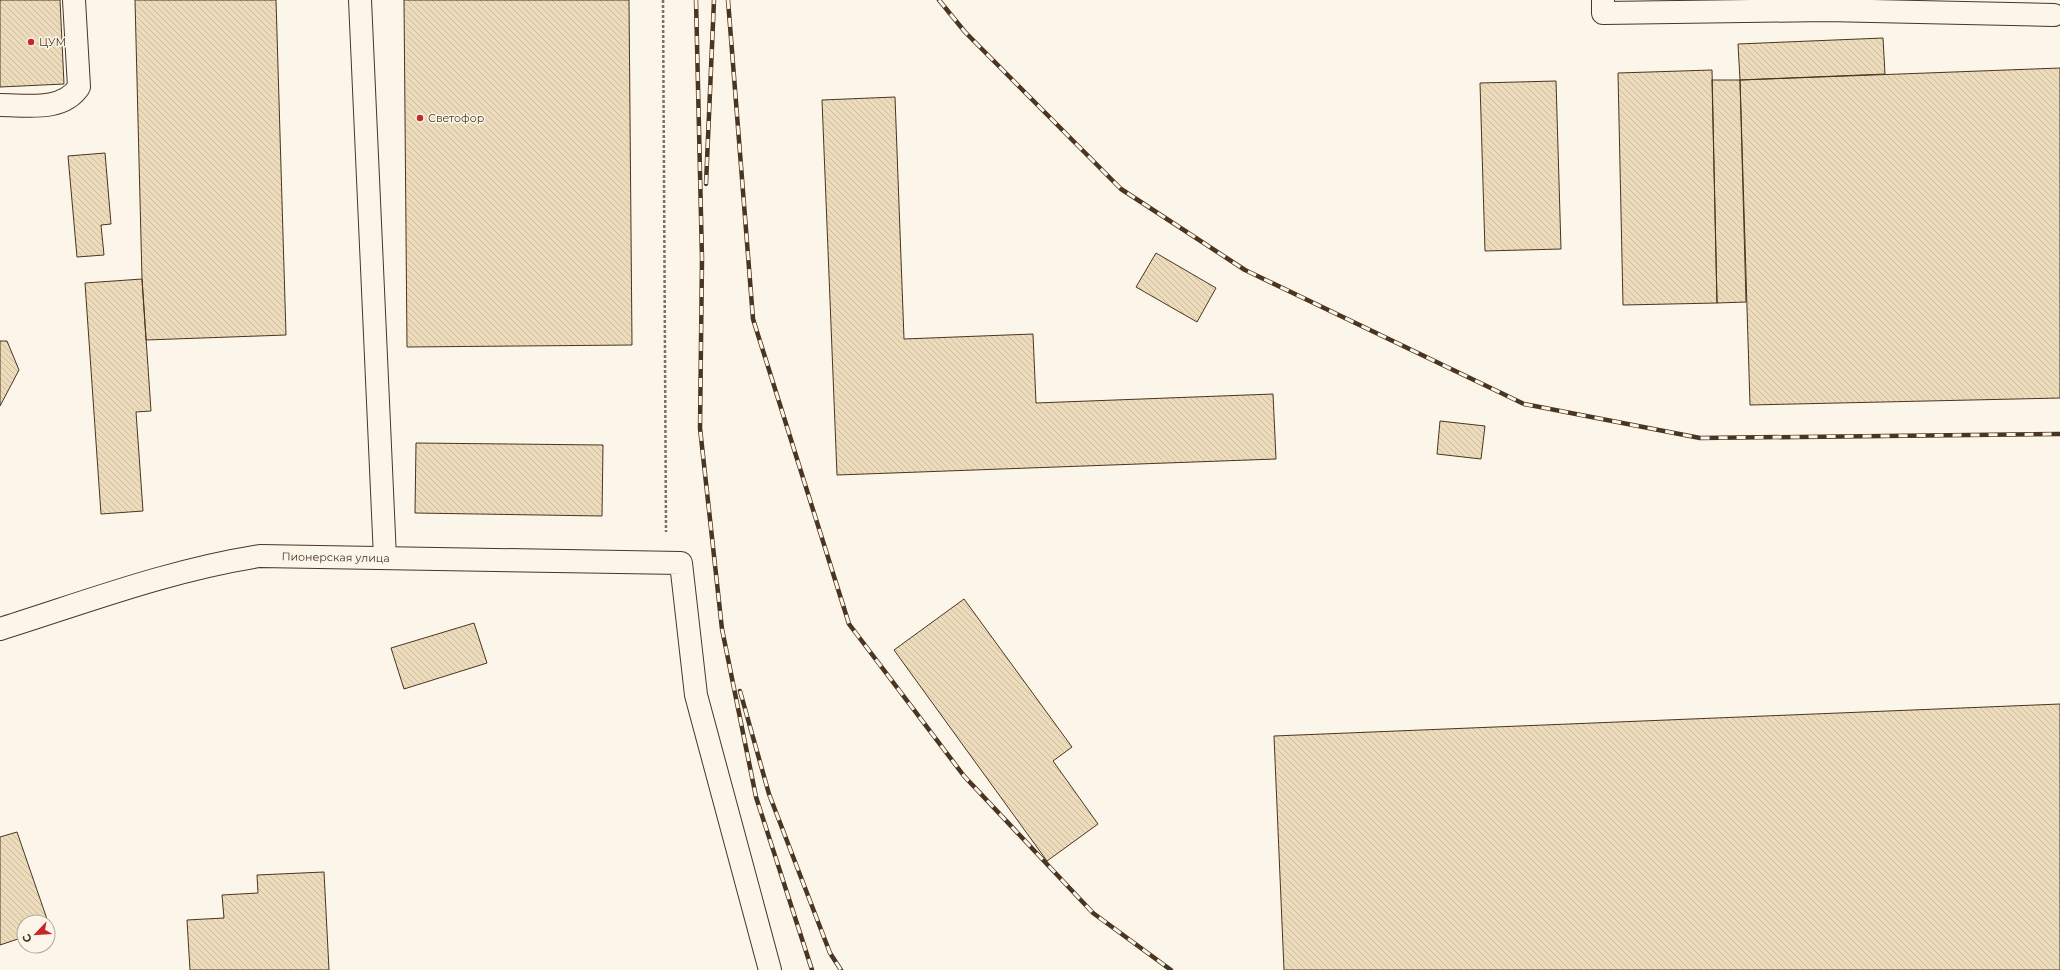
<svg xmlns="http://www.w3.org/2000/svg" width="2060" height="970" font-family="Montserrat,sans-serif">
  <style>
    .building { fill: url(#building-back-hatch); stroke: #4a3520 }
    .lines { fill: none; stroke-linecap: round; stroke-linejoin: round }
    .minor-casing { stroke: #4a3520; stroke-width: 24 }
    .path { stroke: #7f6f5c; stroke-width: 2.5; stroke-dasharray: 3 2; stroke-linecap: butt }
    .minor { stroke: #fbf6e9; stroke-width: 22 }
    .rail-casing { stroke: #4a3520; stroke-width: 4.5 }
    .rail { stroke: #fbf6e9; stroke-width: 3; stroke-dasharray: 9; stroke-linecap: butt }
    .poi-dot { fill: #c62828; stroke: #fbf6e9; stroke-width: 1.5 }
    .labels { text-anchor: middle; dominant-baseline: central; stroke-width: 3; stroke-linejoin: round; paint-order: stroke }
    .poi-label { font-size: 11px; fill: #4a3520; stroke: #fbf6e9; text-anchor: start }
    .street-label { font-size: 11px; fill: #4a3520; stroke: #fbf6e9 }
  </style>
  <defs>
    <pattern id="building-back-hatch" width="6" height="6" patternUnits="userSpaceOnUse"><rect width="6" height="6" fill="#ecdcbc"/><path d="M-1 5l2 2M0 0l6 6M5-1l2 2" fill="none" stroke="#ccbda1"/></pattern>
  </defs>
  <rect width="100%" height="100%" fill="#fbf6e9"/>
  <path class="building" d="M0 0H60L64 84 0 87Z
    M135 0H276L286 335 146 340 142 279Z
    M404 0H629L632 345 407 347Z
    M1883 38 1885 74 1740 80 1738 44Z
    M2060 68V398L1750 405 1740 80Z
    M1712 70 1717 303 1623 305 1618 73Z
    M1712 80H1740L1746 302 1717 303Z
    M1556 81 1561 249 1485 251 1480 83Z
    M895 97 904 339 1033 334 1036 403 1273 394 1276 459 837 475 822 100Z
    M105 153 111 224 101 225 104 255 77 257 68 156Z
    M1156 253 1216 288 1197 322 1136 287Z
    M142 279 151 411 136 412 143 511 101 514 85 283Z
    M0 341H7L19 370 0 406Z
    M1440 421 1485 426 1481 459 1437 454Z
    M416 443 603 445 602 516 415 513Z
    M964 599 1072 747 1053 761 1098 824 1047 861 894 650Z
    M474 623 487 663 404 689 391 648Z
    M2060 704V970H1284L1274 736Z
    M17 832 48 922H24V937L0 945V837Z
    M324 872 329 970H190L187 920 224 918 222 895 258 893 257 875Z"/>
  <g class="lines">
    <g class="minor-casing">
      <g id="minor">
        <path d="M360 0 385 558"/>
        <path d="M1603 0V13L1826 10 2054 15"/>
        <path d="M0 105C27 105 62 112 79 87L74 0"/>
        <path id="s1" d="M0 629C86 602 170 570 260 556L681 563 696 695 770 970"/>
      </g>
    </g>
    <path class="path" d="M663 0 666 532"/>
    <use href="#minor" class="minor"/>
    <g class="rail-casing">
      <path id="rail" d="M696 0 702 259 700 428 722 629 756 797 812 970
        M728 0 753 319 849 624 964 776 1093 913 1171 970
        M939 0 965 32 1121 189 1245 270 1524 404 1700 438 2060 434
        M706 184 714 0
        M740 691 769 794 830 953 841 970"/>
    </g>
    <use href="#rail" class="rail"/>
  </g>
  <g class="poi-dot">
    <circle cx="31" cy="42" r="4"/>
    <circle cx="420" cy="118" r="4"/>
  </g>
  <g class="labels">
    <g class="poi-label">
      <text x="39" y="42">ЦУМ</text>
      <text x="428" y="118">Светофор</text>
    </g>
    <g class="street-label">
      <text stroke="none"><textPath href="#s1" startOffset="346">Пионерская улица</textPath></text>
    </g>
  </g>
  <g transform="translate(36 934) rotate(245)"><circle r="19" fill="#fbf6e9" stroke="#b4a999"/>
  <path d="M0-3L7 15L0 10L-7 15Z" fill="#c62828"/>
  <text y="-6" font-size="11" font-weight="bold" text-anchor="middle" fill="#4a3520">С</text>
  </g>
</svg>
